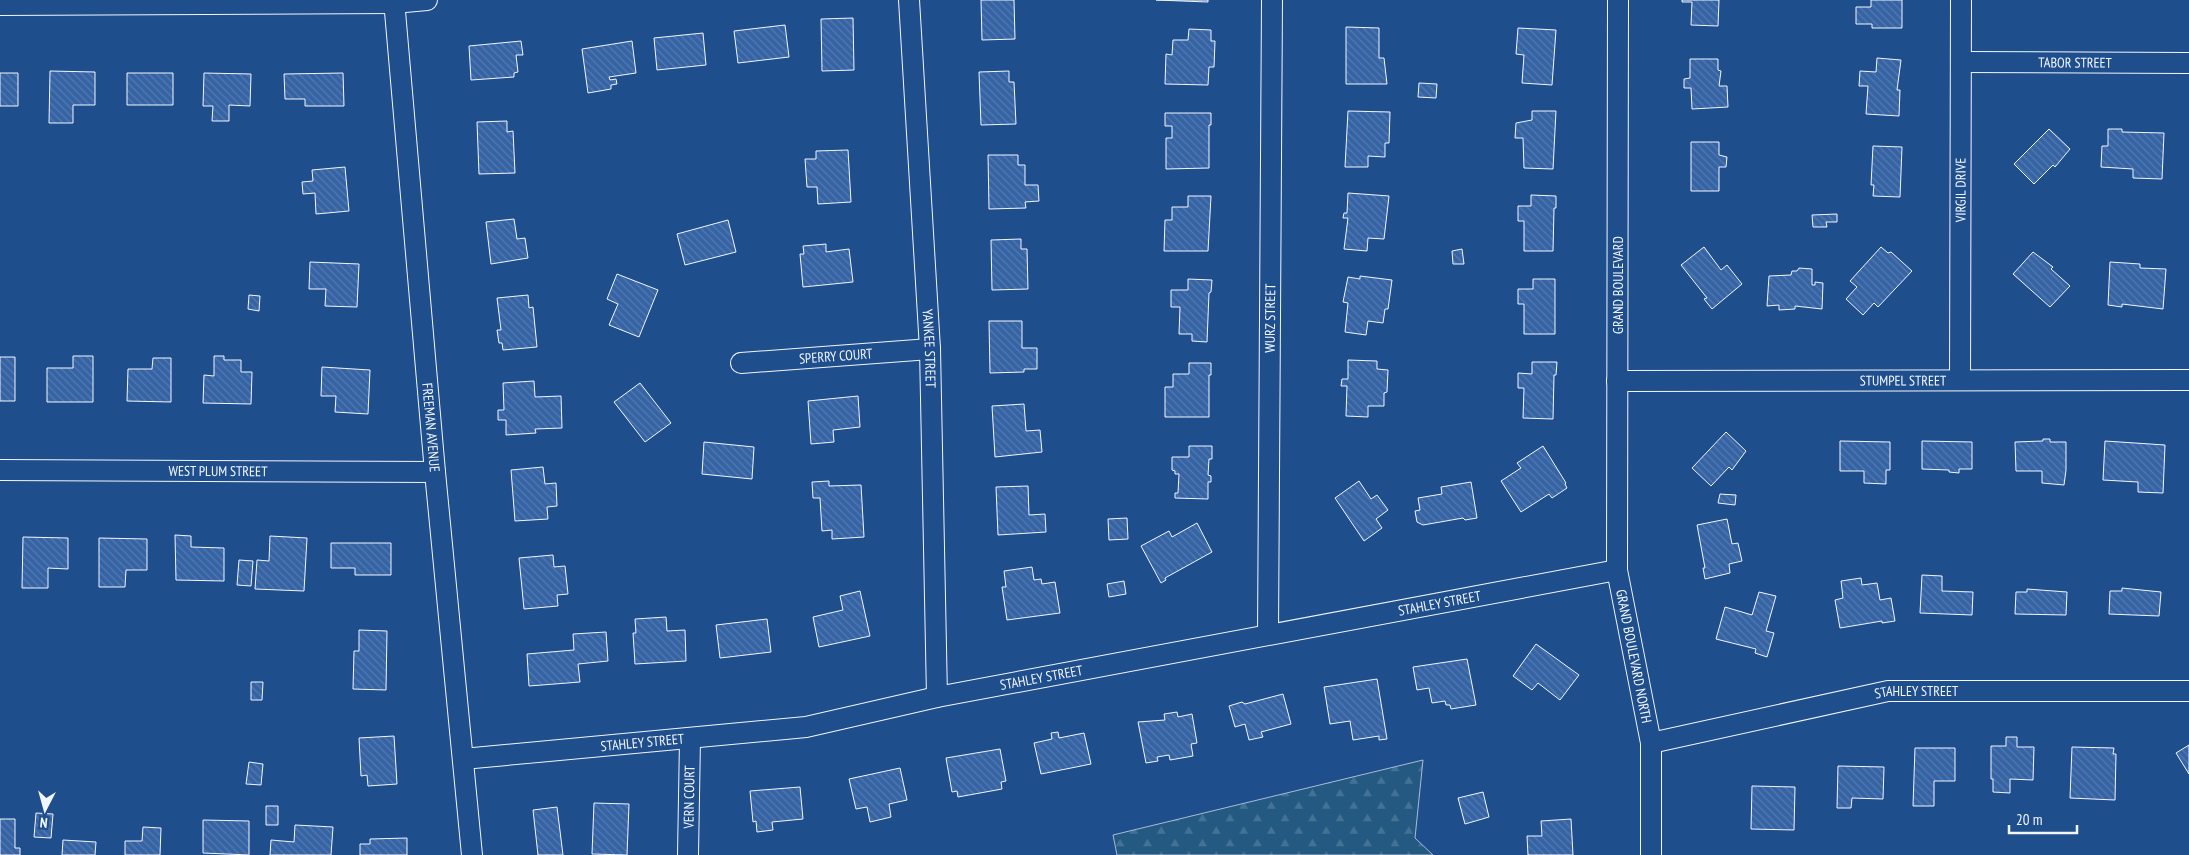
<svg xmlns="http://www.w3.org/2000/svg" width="2189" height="855" font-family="'PT Sans Narrow',sans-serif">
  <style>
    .forest { fill: url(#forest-firs); stroke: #a8bbd7 }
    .building { fill: url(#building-back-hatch); stroke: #f2f6ff }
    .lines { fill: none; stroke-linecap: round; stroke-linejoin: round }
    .street-casing { stroke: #f2f6ff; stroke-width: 22 }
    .street { stroke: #1f4e8c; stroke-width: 20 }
    .labels { text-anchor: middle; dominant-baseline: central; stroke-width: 4; stroke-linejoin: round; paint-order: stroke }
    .street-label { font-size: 14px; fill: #f2f6ff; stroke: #1f4e8c }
  </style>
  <defs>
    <pattern id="forest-firs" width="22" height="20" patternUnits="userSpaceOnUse" patternTransform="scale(1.25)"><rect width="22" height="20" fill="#245a82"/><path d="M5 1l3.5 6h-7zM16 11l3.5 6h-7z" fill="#447295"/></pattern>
    <pattern id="building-back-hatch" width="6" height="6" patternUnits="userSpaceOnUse" patternTransform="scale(1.25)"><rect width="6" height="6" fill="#3563a3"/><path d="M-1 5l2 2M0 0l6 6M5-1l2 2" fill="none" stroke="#537ab1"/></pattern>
  </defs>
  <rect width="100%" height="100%" fill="#1f4e8c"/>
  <path class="forest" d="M1423 760 1415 838 1433 855H1117L1113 835Z"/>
  <path class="building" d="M981 0H1014L1015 39 982 40Z
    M1156 0H1208V2Z
    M1682 0H1719L1718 26 1691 25 1692 2H1682Z
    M1871 0H1902V28H1872V24H1856V7H1871Z
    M853 18 854 70 822 71 821 19Z
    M785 25 789 57 738 63 734 31Z
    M1346 27 1379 28V58H1384L1387 84H1346Z
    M1518 28 1556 30 1552 85 1522 83 1524 55 1516 54Z
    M1189 29 1211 30V41H1215L1214 67H1209L1208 85 1165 84 1166 54 1172 55 1173 40H1188Z
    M703 33 706 65 657 70 654 38Z
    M521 41 523 55H516L518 72 514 73V77L471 80 469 46Z
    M632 41 636 73 609 77 610 80 616 79 617 84 611 85V89L588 93 582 49Z
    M1877 58 1901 60 1897 90H1900L1899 116 1866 114 1868 86H1859L1860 71 1876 72Z
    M1690 59H1718V70L1721 71 1719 86H1727L1728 107 1692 109 1691 88H1684V79L1690 78Z
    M50 71 95 72V105H73V123H49Z
    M1009 71V82H1014L1016 124 981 125 979 72Z
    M0 73H18V106H0Z
    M127 73H173V105H127Z
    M204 73 251 74 250 106 229 105V121H212L213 106H203Z
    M343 73 344 106H305V99H285L284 74Z
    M1419 83 1437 84 1436 98 1418 97Z
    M1348 111 1390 112 1389 143H1385V157L1368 156V167H1345Z
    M1532 111H1556L1553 169 1524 168 1523 138H1515L1516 123 1532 120Z
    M1165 113H1211V125H1209V168L1166 169V138H1172V126H1165Z
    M507 121V132L513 131 515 173 479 174 477 122Z
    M2049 129 2070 149 2055 167 2053 165 2034 184 2014 164Z
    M2108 129H2122V132L2164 133 2162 179 2133 178V169L2101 167 2102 146H2108Z
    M1691 142H1719V155L1727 157 1726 167H1719V191H1691Z
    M1873 146 1902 147 1900 197 1873 196 1874 185H1871Z
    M848 150 851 202 818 204 817 187H807L805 159H816V151Z
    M988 155H1018V165H1025V185H1038L1039 201 1025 202 1026 208 989 209Z
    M345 167 349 211 316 214 315 193 303 194 302 182 313 181 312 170Z
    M1348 193 1389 196 1384 239 1368 238 1367 251 1344 249 1348 218H1343L1344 213H1347Z
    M1531 195 1556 196V208H1554L1553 251H1524V221H1518V206H1531Z
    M1188 196H1211L1208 251H1164L1165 220H1172V207H1188Z
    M1837 214V222H1826L1827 227H1813L1812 215Z
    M514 219 517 239 525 238 528 258 491 264 486 222Z
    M728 220 736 252 685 265 677 234Z
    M1021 239V249H1027L1028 289 992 290 991 240Z
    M826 244V252L849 249 853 282 803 287 800 254H804L803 246Z
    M1704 247 1721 270 1727 265 1742 284 1712 309 1704 299 1707 298 1681 265Z
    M1881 247 1888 253 1891 252 1912 271 1878 307 1874 303 1863 315 1846 299 1857 287 1850 281Z
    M1462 249 1464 264H1453L1452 251Z
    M2033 252 2053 267 2051 269 2070 286 2050 307 2013 274Z
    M310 262 359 264 357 307 325 306 326 289H309Z
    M2110 262 2140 264V268L2166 269 2163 309 2122 304V307L2108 305Z
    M1799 268 1812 269V285H1815V282L1823 283 1822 309 1795 306V309L1779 310V305L1767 306 1769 276 1791 275 1792 271H1797Z
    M617 274 658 290 639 337 609 325 618 304 607 299Z
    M1360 276 1392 280 1388 309H1385L1383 323 1368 321 1366 335 1345 332 1348 303 1343 302 1348 277 1360 279Z
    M1188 279 1212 280 1211 292 1209 293 1207 342 1192 341V334H1179L1180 307H1171V290H1188Z
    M1533 279H1555V334H1524V304H1518V289H1533Z
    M249 295 260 296 259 311 248 309Z
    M528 295 529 308 533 307 537 347 503 350 502 343H499L497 330H501L497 298Z
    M989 321H1022V348H1037V369H1024V372L990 373Z
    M73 356H93V402H47V368H73Z
    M214 356H224V360H241V372H252L251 404 203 403 204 375 214 376Z
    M0 357H15V401H0Z
    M153 358H171V402L127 401 128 369H152Z
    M1348 360 1377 361V369L1388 370 1387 392 1384 393V406H1368V417L1346 416 1347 386H1341L1342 379H1348Z
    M1532 362H1557L1556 375H1554L1553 419 1523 418 1524 388H1518V373L1532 374Z
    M1189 363H1211V375H1209V417H1165V387H1173V374H1189Z
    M322 367 370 370 368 414 335 412 336 396H321Z
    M534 381 535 397 561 396 562 428 535 429 536 433 506 435V420H498V410H504L503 383Z
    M640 383 671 423 645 442 614 402Z
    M858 396 860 427 833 430 834 442 811 444 808 401Z
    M1024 404 1026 431 1040 430 1042 452 995 457 992 406Z
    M1726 432 1746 451 1732 470 1729 467 1711 486 1692 468Z
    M2043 439H2050V442H2066V470L2064 485 2042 483V471H2016L2015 442 2043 441Z
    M1840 441 1890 442V470H1886V484L1864 483V471H1840Z
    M1922 441 1972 442V469H1959V473L1949 472V470L1922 469Z
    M2105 441 2165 445 2163 493 2138 492V482L2103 480Z
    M704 442 754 447 752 479 702 474Z
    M1189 446H1212V459H1209L1208 475 1211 476V482H1208V499L1175 498V493H1178L1179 474H1175V471L1172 470V457H1189Z
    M1543 446 1566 483 1565 484 1567 488 1552 498 1549 494 1521 512 1501 481 1521 468 1517 463Z
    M543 467 545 484 556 483 557 506 547 507 548 519 515 521 511 470Z
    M829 481V486L861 485 864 537 832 539V530L822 531 820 498H813L812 482Z
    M1359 481 1371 499 1377 495 1388 510 1376 519 1382 528 1364 541 1335 498Z
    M1471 482 1477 518 1465 520 1463 518 1423 525 1417 522 1415 511 1420 510 1418 498 1442 494 1441 487Z
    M1028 486 1029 515 1045 514 1046 532 998 535 996 487Z
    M1720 494 1736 495 1735 505 1718 503Z
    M1127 518 1128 539 1109 540 1108 519Z
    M1727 519 1732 544 1738 543 1742 561 1729 564 1730 573 1705 579 1703 568H1705L1697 525Z
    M1197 523 1212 552 1165 578 1166 580 1161 583 1141 546 1169 531 1172 537Z
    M175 535 191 536V547L224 548V581L176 580Z
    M270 536 307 538 304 591 255 589 257 560 269 561Z
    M23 537 68 538V569L48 568V588H22Z
    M99 538 147 539V570H126L125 587H99Z
    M331 543H391V575H355V568H331Z
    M553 555 554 567 565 566 568 594 557 595 558 606 524 609 519 558Z
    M239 560 253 561 251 586 237 585Z
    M1032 567 1034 580 1041 579 1042 584 1055 582 1060 613 1007 620 1002 587H1006L1004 571Z
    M1922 575 1942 576V591L1973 592 1972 615 1920 613Z
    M1861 578 1862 585 1877 583 1880 600 1891 598 1895 621 1882 623V621L1840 628 1835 600 1843 598 1841 581Z
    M1124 581 1126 594 1109 597 1107 584Z
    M2122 588 2161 592 2159 616 2109 614 2110 591H2122Z
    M2027 589 2067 592 2066 615 2015 614 2016 592H2027Z
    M860 591 870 636 819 647 813 617 843 610 840 596Z
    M1759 592 1776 596 1766 631 1774 633 1767 657 1755 653 1756 649 1716 639 1725 607 1752 615Z
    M666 617 667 631 685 630 686 661 635 664 633 633H636L635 619Z
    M767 619 771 652 720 658 716 625Z
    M359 630 387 631 386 690 353 689 354 651H359Z
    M606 632 608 661 578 664 580 682 529 686 527 654 574 650 573 634Z
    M1536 644 1579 675 1560 700 1538 683 1532 690 1513 676Z
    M1467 659 1476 705 1451 709 1450 705H1446L1445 701 1432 703 1429 688 1417 690 1413 667Z
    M1377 679 1387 739 1379 740V736L1353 740 1350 721 1330 724 1324 687Z
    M251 682H263L262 700H251Z
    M1283 694 1291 724 1261 732 1263 737 1249 740 1245 724 1235 727 1229 706 1242 702 1245 704Z
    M1177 712 1178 717 1192 714 1197 743 1191 744 1193 756 1170 760 1169 755 1157 757 1158 761 1146 763 1138 722 1165 720 1164 714Z
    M1058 732 1059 738 1084 733 1091 764 1041 774 1034 743 1052 739 1051 733Z
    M394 736 397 784 368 786 367 775 361 776 359 738Z
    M2006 737H2017V747H2034L2033 780 2010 779V793L1993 792V779H1991V746H2006Z
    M2189 745V774L2176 753Z
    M2072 747 2114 748 2113 754H2116L2115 800 2070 798Z
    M1915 748H1955V781H1934V806H1913Z
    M1000 749 1006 781 1001 782 1002 789 958 797 957 791 952 792 946 758Z
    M249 762 263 764 261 785 246 784Z
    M1838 766 1884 767 1883 799 1852 798 1851 808H1837Z
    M900 768 907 800 889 804 891 817 870 822 867 807 856 809 849 779Z
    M1752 786 1795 787 1794 830 1751 829Z
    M800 787 803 819 772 822 773 830 757 832 756 821 753 822 750 791Z
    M1483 792 1489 817 1465 824 1458 798Z
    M594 803 629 804 627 855 592 854Z
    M266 806H278V825H266Z
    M557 807 563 855H538L533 810Z
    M36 813 53 814 51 838 34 837Z
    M0 819H15V848H20V855H0Z
    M1571 819 1573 855H1528L1527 836H1542L1541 821Z
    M203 820 249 821V855L203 853Z
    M295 825 333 827 331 855H270L271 840 294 842Z
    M143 827 161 828 160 855H125V841H142Z
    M407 838V855H360V844H370V839Z
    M63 840 96 842 95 855H62Z"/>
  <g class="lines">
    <g class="street-casing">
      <g id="street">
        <path id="s1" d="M394 0 435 472 472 855"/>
        <path id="s2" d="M909 0 930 349 937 697"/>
        <path id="s3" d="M1618 0 1617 570 1651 743V855"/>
        <path d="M0 5 394 3 427 0"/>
        <path id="s4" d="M1961 62 2189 63"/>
        <path id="s5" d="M741 363 930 349"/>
        <path id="s6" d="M1960 379 1961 0"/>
        <path id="s7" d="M1617 381 2189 380"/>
        <path id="s8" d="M0 470 435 472"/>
        <path id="s9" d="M1268 634 1272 0"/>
        <path id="s10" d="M1651 743 1888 691H2189"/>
        <path id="s11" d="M463 759 806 727 937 697 1617 570"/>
        <path id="s12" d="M688 855 690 739"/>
      </g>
    </g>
    <use href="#street" class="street"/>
  </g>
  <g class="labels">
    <g class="street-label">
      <text stroke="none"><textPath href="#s4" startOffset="114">TABOR STREET</textPath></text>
      <text stroke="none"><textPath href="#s6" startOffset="189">VIRGIL DRIVE</textPath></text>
      <text transform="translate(1618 285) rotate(-90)">GRAND BOULEVARD</text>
      <text stroke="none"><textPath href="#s9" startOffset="316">WURZ STREET</textPath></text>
      <text stroke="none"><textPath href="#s2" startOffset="349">YANKEE STREET</textPath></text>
      <text stroke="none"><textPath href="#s5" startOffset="95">SPERRY COURT</textPath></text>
      <text stroke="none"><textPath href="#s7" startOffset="286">STUMPEL STREET</textPath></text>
      <text stroke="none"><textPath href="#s1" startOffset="429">FREEMAN AVENUE</textPath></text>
      <text stroke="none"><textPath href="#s8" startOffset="218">WEST PLUM STREET</textPath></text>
      <text stroke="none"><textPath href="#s11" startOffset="990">STAHLEY STREET</textPath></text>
      <text stroke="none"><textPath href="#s3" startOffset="658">GRAND BOULEVARD NORTH</textPath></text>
      <text stroke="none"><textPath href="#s11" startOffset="585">STAHLEY STREET</textPath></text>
      <text stroke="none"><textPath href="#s10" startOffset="271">STAHLEY STREET</textPath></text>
      <text stroke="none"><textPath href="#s11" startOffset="180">STAHLEY STREET</textPath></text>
      <text stroke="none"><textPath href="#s12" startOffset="58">VERN COURT</textPath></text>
    </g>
  </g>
  <g transform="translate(45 810) rotate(186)" stroke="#1f4e8c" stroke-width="4" paint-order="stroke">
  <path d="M0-4L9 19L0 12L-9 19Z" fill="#f2f6ff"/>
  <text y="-8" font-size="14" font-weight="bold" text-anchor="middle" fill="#f2f6ff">N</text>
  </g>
  <path d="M2009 825v8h68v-8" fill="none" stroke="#f2f6ff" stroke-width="2.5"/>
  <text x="2016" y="825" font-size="15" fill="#f2f6ff" stroke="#1f4e8c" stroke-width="4" paint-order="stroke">20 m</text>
</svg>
